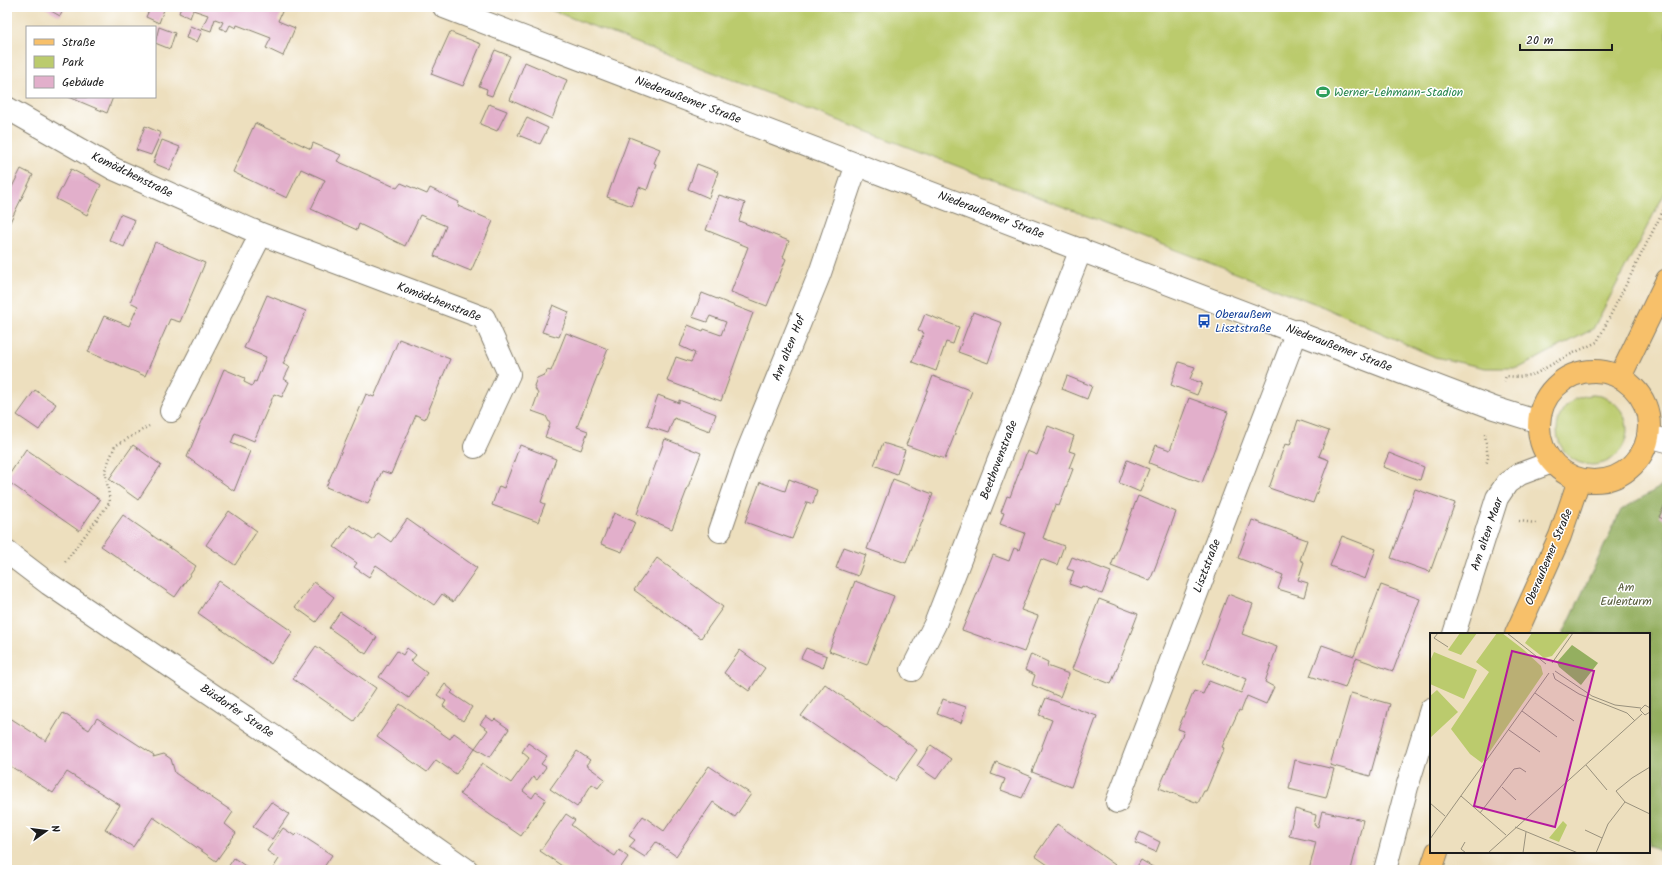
<svg xmlns="http://www.w3.org/2000/svg" width="1674" height="877" font-family="Kalam,sans-serif">
  <style>
    .green { fill: #bbcb6d; stroke: #6c7444 }
    .forest { fill: #94af60; stroke: #58663e }
    .building { fill: #e2afcb }
    .lines { fill: none; stroke-linecap: round; stroke-linejoin: round }
    .minor-casing { stroke: #847e6d; stroke-width: 24 }
    .major-casing { stroke: #847e6d; stroke-width: 24 }
    .path { stroke: #847e6d; stroke-width: 2.5; stroke-dasharray: 1 3; stroke-linecap: butt }
    .minor { stroke: #fff; stroke-width: 22 }
    .major { stroke: #f7c06b; stroke-width: 22 }
    .labels { text-anchor: middle; dominant-baseline: central; stroke-width: 3; stroke-linejoin: round; paint-order: stroke }
    .leisure-label { font-size: 12px; fill: #27864d; stroke: #fff; text-anchor: start }
    .street-label { font-size: 12px; fill: #1c1c1c; stroke: #fff }
    .transit-label { font-size: 12px; fill: #164399; stroke: #fff; text-anchor: start }
    .park-label { font-size: 12px; fill: #545938; stroke: #fff }
    .inset-road { fill: none; stroke: #99917d; stroke-width: 1 }
    .view { fill: #b5179e; fill-opacity: 0.15; stroke: #b5179e; stroke-width: 2 }
    .inset-edge { fill: none; stroke: #1c1c1c; stroke-width: 2 }
  </style>
  <rect width="100%" height="100%" fill="#fff"/>
  <filter id="ink" filterUnits="userSpaceOnUse"><feTurbulence type="fractalNoise" baseFrequency=".025" numOctaves="2"/><feDisplacementMap in="SourceGraphic" scale="8" xChannelSelector="R" yChannelSelector="G"/><feConvolveMatrix kernelMatrix="1 2 1 2 8 2 1 2 1" color-interpolation-filters="sRGB"/></filter>
  <filter id="wash" filterUnits="userSpaceOnUse"><feTurbulence type="fractalNoise" baseFrequency=".012" numOctaves="4" result="noise"/><feDisplacementMap in="SourceGraphic" scale="16" xChannelSelector="R" yChannelSelector="G"/><feGaussianBlur stdDeviation="0.9" result="paint"/><feColorMatrix in="noise" values="0 0 0 0 0 0 0 0 0 0 0 0 0 0 0 0 0 1.4 0 .05"/><feComposite in="paint" operator="in"/></filter>
  <g filter="url(#wash)">
    <rect width="100%" height="100%" fill="#eddfbe"/>
    <path class="green" d="M543 7H1667V189L1593 329 1519 368H1485L1435 357 1319 305Z
      M1557 430a35 35 0 1 1 70 0a35 35 0 1 1-70 0Z"/>
    <path class="forest" d="M1667 483V854L1649 846V634H1563L1621 510Z"/>
    <g id="blocks">
      <path class="building" d="M44 7H65L60 16Z
        M147 7H165L159 23 146 17 150 8Z
        M181 7H284L278 21 295 28 283 56 266 48 271 38 237 25 236 28 230 25 227 31 220 28 223 22 215 19 211 31 202 28 208 15 193 10 190 18 179 13Z
        M190 26 202 31 197 42 186 38Z
        M159 27 175 33 170 49 155 43Z
        M450 32 481 44 463 86 431 74Z
        M495 50 510 56 492 96 486 94 487 89 479 86Z
        M525 62 567 80 552 119 510 100Z
        M69 97H113L107 113Z
        M489 104 507 111 497 131 480 124Z
        M527 118 548 128 540 144 518 135Z
        M255 123 311 149 313 143 341 155 337 161 397 188 401 183 427 194 430 188 459 202 458 206 493 221 471 271 434 256 446 226 420 215 405 246 359 224 357 230 311 209 325 180 301 169 287 198 233 172Z
        M145 126 161 133 151 155 136 150Z
        M629 137 660 149 654 163 656 164 647 190 639 187 632 206 607 197Z
        M162 140 180 147 170 170 153 163Z
        M697 164 718 172 709 198 688 189Z
        M21 169 33 175 7 228V197Z
        M71 169 101 185 87 215 56 199Z
        M719 195 745 203 739 221 789 241 783 257 786 259 767 306 731 292 748 247 706 230Z
        M120 214 135 220 124 247 109 240Z
        M155 242 205 263 180 322 170 319 145 376 88 352 104 316 129 326 138 306 130 302Z
        M702 293 753 313 721 401 667 381 676 357 691 362 693 358 695 353 680 346 688 325 703 331 704 329 721 335 726 322 710 316 707 322 692 317Z
        M267 295 306 311 283 364 290 367 284 379 289 382 282 397 274 394 254 441 235 433 231 443 250 451 234 491 187 457 224 369 245 378 244 382 252 386 254 381 256 382 266 357 244 348Z
        M553 305 569 312 559 337 542 332Z
        M973 312 1002 323 988 363 958 352Z
        M925 314 959 327 953 344 946 342 936 371 912 362 924 333 918 331Z
        M566 333 608 349 577 427 588 431 581 450 545 437 550 424 546 416 532 411 538 394 534 386 537 378 546 374 547 370 551 371Z
        M399 339 450 359 425 419 416 415 391 474 382 471 368 504 326 487 366 394 374 397Z
        M1179 362 1195 367 1190 379 1202 383 1197 395 1171 385Z
        M933 376 972 391 945 459 906 445Z
        M1067 376 1092 386 1087 399 1062 389Z
        M35 390 56 404 39 430 17 415Z
        M658 395 679 403V400L716 414 710 431 674 418 668 433 647 426Z
        M1189 398 1228 412 1202 483 1149 463 1156 445 1170 450Z
        M1298 420 1329 431 1319 456 1329 460 1313 503 1269 488 1285 444 1290 445Z
        M1048 426 1074 436 1069 451 1075 453 1069 468 1073 469 1059 506 1055 505 1043 538 1064 546 1057 565 1041 559 1021 610 1038 616 1024 652 962 630 993 555 1009 561 1014 548 1019 550 1025 533 1000 524 1004 513 1001 512 1007 496 1010 497 1027 451 1037 455Z
        M665 439 701 453 672 529 637 514Z
        M883 443 905 450 897 474 874 465Z
        M133 445 161 465 138 500 109 479Z
        M520 445 556 459 541 502 545 504 538 522 492 505 499 486 504 488Z
        M26 449 100 500 79 531 7 481V478Z
        M1389 453 1424 467 1420 480 1383 467Z
        M1127 460 1149 469 1140 492 1119 483Z
        M789 479 817 490 813 504 807 502 792 539 745 522 760 482 785 491Z
        M893 479 933 494 906 563 867 549Z
        M1415 489 1455 503 1430 572 1391 558Z
        M1138 496 1176 512 1150 581 1111 566Z
        M1664 506 1667 507V521L1659 517Z
        M229 511 257 531 235 565 206 545Z
        M614 513 635 522 622 552 601 544Z
        M123 515 196 566 175 597 101 546Z
        M407 519 477 568 453 602 442 594 434 605 376 565 369 577 354 567 357 563 334 547 350 525 373 540 378 533 391 542Z
        M1252 520 1307 540 1300 560 1304 562 1298 580 1308 583 1304 597 1278 589 1283 575 1238 558Z
        M1342 536 1376 549 1365 579 1330 566Z
        M844 547 866 555 858 576 836 568Z
        M1072 557 1111 572 1102 594 1082 586 1081 588 1069 584 1074 571 1067 569Z
        M657 558 723 607 701 638 634 590Z
        M219 581 293 632 271 664 198 613Z
        M855 581 894 596 867 665 829 651Z
        M314 582 334 597 316 622 295 607Z
        M1381 585 1420 599 1393 671 1356 658 1345 688 1310 676 1322 645 1354 656Z
        M1228 594 1253 604 1242 634 1277 647 1265 682 1274 687 1266 704 1247 696 1241 711 1239 710 1222 747 1224 748 1206 791H1204L1198 803 1159 788 1184 731 1178 729 1194 691 1203 694 1209 681 1241 693 1247 679 1203 662Z
        M1099 599 1138 614 1111 684 1072 669Z
        M340 612 377 637 366 654 329 628Z
        M316 646 376 688 354 721 293 679Z
        M407 648 416 655 411 661 427 673 409 698 379 677 397 651 403 655Z
        M806 648 827 656 823 668 801 658Z
        M740 650 765 668 749 691 724 673Z
        M1031 654 1048 662 1047 666 1069 674 1060 697 1032 685 1035 675 1025 670Z
        M445 684 453 691 451 693 472 707 463 721 443 706 446 701 437 695Z
        M825 684 917 750 895 781 801 716Z
        M1351 693 1390 704 1370 776 1330 765Z
        M1046 698 1097 716 1071 787 1032 772 1052 720 1039 715Z
        M943 699 966 707 961 723 937 714Z
        M400 704 450 739 454 733 475 748 456 774 436 760 427 772 377 737Z
        M63 713 89 730 97 718 154 755 153 757 164 754 171 759 175 773 233 812 225 824 236 833 216 861 153 817 133 847 105 829 120 805 67 772 53 793 7 764V716L46 741Z
        M486 716 493 721 495 719 509 729 490 757 475 748 488 730 480 724Z
        M528 743 547 756 541 764 546 767 537 780 533 777 523 791 532 798 536 792 546 799 521 836 460 794 482 763 511 783 529 758 522 752Z
        M931 745 951 759 936 779 917 766Z
        M577 751 590 760 586 765 605 779 598 788 592 784 577 807 550 789Z
        M1295 760 1334 769 1326 798 1289 789Z
        M996 762 1032 777 1022 798 1001 790 1005 779 991 774Z
        M709 766 751 794 735 817 713 802 676 856 656 842 645 857 629 847 635 840 629 836 643 816 664 831Z
        M271 802 289 814 272 839 253 827Z
        M1295 809 1316 815 1314 825 1318 827 1322 811 1363 820 1351 870H1309L1316 842 1289 836Z
        M566 814 575 820 571 825 594 842 615 856 619 850 628 857 619 870H568L540 851Z
        M1057 824 1090 847 1122 870H1055L1035 856Z
        M283 828 295 836 298 833 332 855 322 870H272L279 859 267 851Z
        M1140 832 1160 842 1156 852 1135 843Z
        M234 858 251 870H226Z
        M1141 860 1158 870H1135Z"/>
    </g>
  </g>
  <g filter="url(#ink)">
    <use href="#blocks" fill-opacity="0" stroke="#847e6d" stroke-width="1"/>
    <g class="lines">
      <g class="minor-casing">
        <path id="minor" d="M444 7 1494 408 1539 422
          M7 108 114 169 261 234 484 318 509 374 475 447
          M171 411 261 234
          M1648 436 1667 441
          M720 531 746 455 820 273 857 164
          M7 552 49 584 366 799 467 870
          M1454 634 1497 498 1507 483 1520 474 1552 462
          M912 670 935 624 1081 249
          M1117 802 1297 331
          M1385 870 1407 787 1431 709"/>
      </g>
      <g class="major-casing">
        <path id="major" d="M1539 426a55 55 0 1 1 110 0a55 55 0 1 1-110 0Z
          M1620 377 1667 280
          M1516 634 1560 536 1579 480
          M1431 870 1437 852"/>
      </g>
      <path class="path" d="M1504 382 1506 376 1519 377 1535 374 1561 359 1597 342 1667 203
        M1485 434 1488 459 1486 464
        M1519 521 1536 523
        M65 562 110 502 105 470 115 446 149 426"/>
      <use href="#minor" class="minor"/>
      <use href="#major" class="major"/>
    </g>
  </g>
  <defs>
    <g id="stadium-bare" transform="scale(1.08)"><path d="M0-5a6.5 5 0 1 0 0 10a6.5 5 0 1 0 0-10ZM-3.5-1.8h7v3.6h-7Z" fill="#2e9e5b" stroke="#fff" stroke-width="2.5" paint-order="stroke"/></g>
    <g id="bus-bare" transform="scale(1.08)"><path d="M-5-6H5V4H4V6H2V4H-2V6H-4V4H-5ZM-3.5-4V0h7V-4ZM-3.5 1.2v1.5H-2V1.2ZM2 1.2v1.5H3.5V1.2Z" fill="#1a4fb4" stroke="#fff" stroke-width="2.5" paint-order="stroke"/></g>
  </defs>
  <g fill-rule="evenodd">
    <use href="#stadium-bare" x="1323" y="92"/>
    <use href="#bus-bare" x="1204" y="321"/>
  </g>
  <g class="labels">
    <g class="leisure-label">
      <text x="1334" y="92">Werner-Lehmann-Stadion</text>
    </g>
    <g class="street-label">
      <text transform="translate(688 100) rotate(21)">Niederaußemer Straße</text>
      <text transform="translate(132 175) rotate(26)">Komödchenstraße</text>
      <text transform="translate(991 215) rotate(21)">Niederaußemer Straße</text>
      <text transform="translate(439 302) rotate(21)">Komödchenstraße</text>
      <text transform="translate(789 348) rotate(-68)">Am alten Hof</text>
      <text transform="translate(1339 348) rotate(21)">Niederaußemer Straße</text>
      <text transform="translate(999 460) rotate(-69)">Beethovenstraße</text>
      <text transform="translate(1487 534) rotate(-71)">Am alten Maar</text>
      <text transform="translate(1549 557) rotate(-67)">Oberaußemer Straße</text>
      <text transform="translate(1207 566) rotate(-69)">Lisztstraße</text>
      <text transform="translate(237 711) rotate(34)">Büsdorfer Straße</text>
    </g>
    <g class="transit-label">
      <text x="1215" y="314">Oberaußem<tspan x="1215" dy="14">Lisztstraße</tspan></text>
    </g>
    <g class="park-label">
      <text x="1626" y="587">Am<tspan x="1626" dy="14">Eulenturm</tspan></text>
    </g>
  </g>
  <g transform="translate(1430 633)">
    <rect width="220" height="220" fill="#eddfbe"/>
    <path d="M30 0H47L31 22 18 17ZM67 0H72L94 17 111 33 113 41 52 130 40 121 21 96 59 39 46 29ZM102 0H140L122 23 114 25 95 10ZM4 19 47 37 34 66 0 51V28ZM7 57 28 79 0 105V63ZM133 188 137 192 129 209 119 205Z" fill="#bbcb6d"/>
    <path d="M142 12 168 30 151 52 129 34 127 29Z" fill="#94af60"/>
    <path class="inset-road" d="M8 0 4 5 18 14M77 0 116 31M122 30 143 0M125 38 162 63 185 72 211 75M123 40 125 46 149 61 197 80 205 88M105 60 144 88M220 75 215 72 210 77 215 82 220 79M92 78 127 104M79 97 110 119M156 132 177 157M72 154 86 167M31 163 76 202M195 169 220 181M0 170 15 183M50 180 84 136 90 135 96 139M85 194 148 220M155 197 172 205M0 206 119 40M35 209 31 216 36 220M58 220 212 81M93 220 96 199M166 220 178 191 195 169 186 158 202 145 220 134"/>
    <path class="view" d="M82 18 164 38 125 194 44 173Z"/>
    <rect width="220" height="220" class="inset-edge"/>
  </g>
  <rect width="1674" height="877" fill="none" stroke="#fff" stroke-width="24"/>
  <rect x="26" y="26" width="130" height="72" fill="#ffffff" stroke="#a4a4a4"/>
  <rect x="34" y="39" width="20" height="6" fill="#f7c06b" stroke="#a4a4a4"/>
  <text x="62" y="46" font-size="12" fill="#1c1c1c">Straße</text>
  <rect x="34" y="56" width="20" height="12" fill="#bbcb6d" stroke="#a4a4a4"/>
  <text x="62" y="66" font-size="12" fill="#1c1c1c">Park</text>
  <rect x="34" y="76" width="20" height="12" fill="#e2afcb" stroke="#a4a4a4"/>
  <text x="62" y="86" font-size="12" fill="#1c1c1c">Gebäude</text>
  <g transform="translate(46 831) rotate(76)" stroke="#ffffff" stroke-width="3" paint-order="stroke">
  <path d="M0-3L7 15L0 10L-7 15Z" fill="#1c1c1c"/>
  <text y="-6" font-size="11" font-weight="bold" text-anchor="middle" fill="#1c1c1c">N</text>
  </g>
  <path d="M1520 44v6h92v-6" fill="none" stroke="#1c1c1c" stroke-width="2"/>
  <text x="1526" y="44" font-size="12" fill="#1c1c1c" stroke="#ffffff" stroke-width="3" paint-order="stroke">20 m</text>
</svg>
